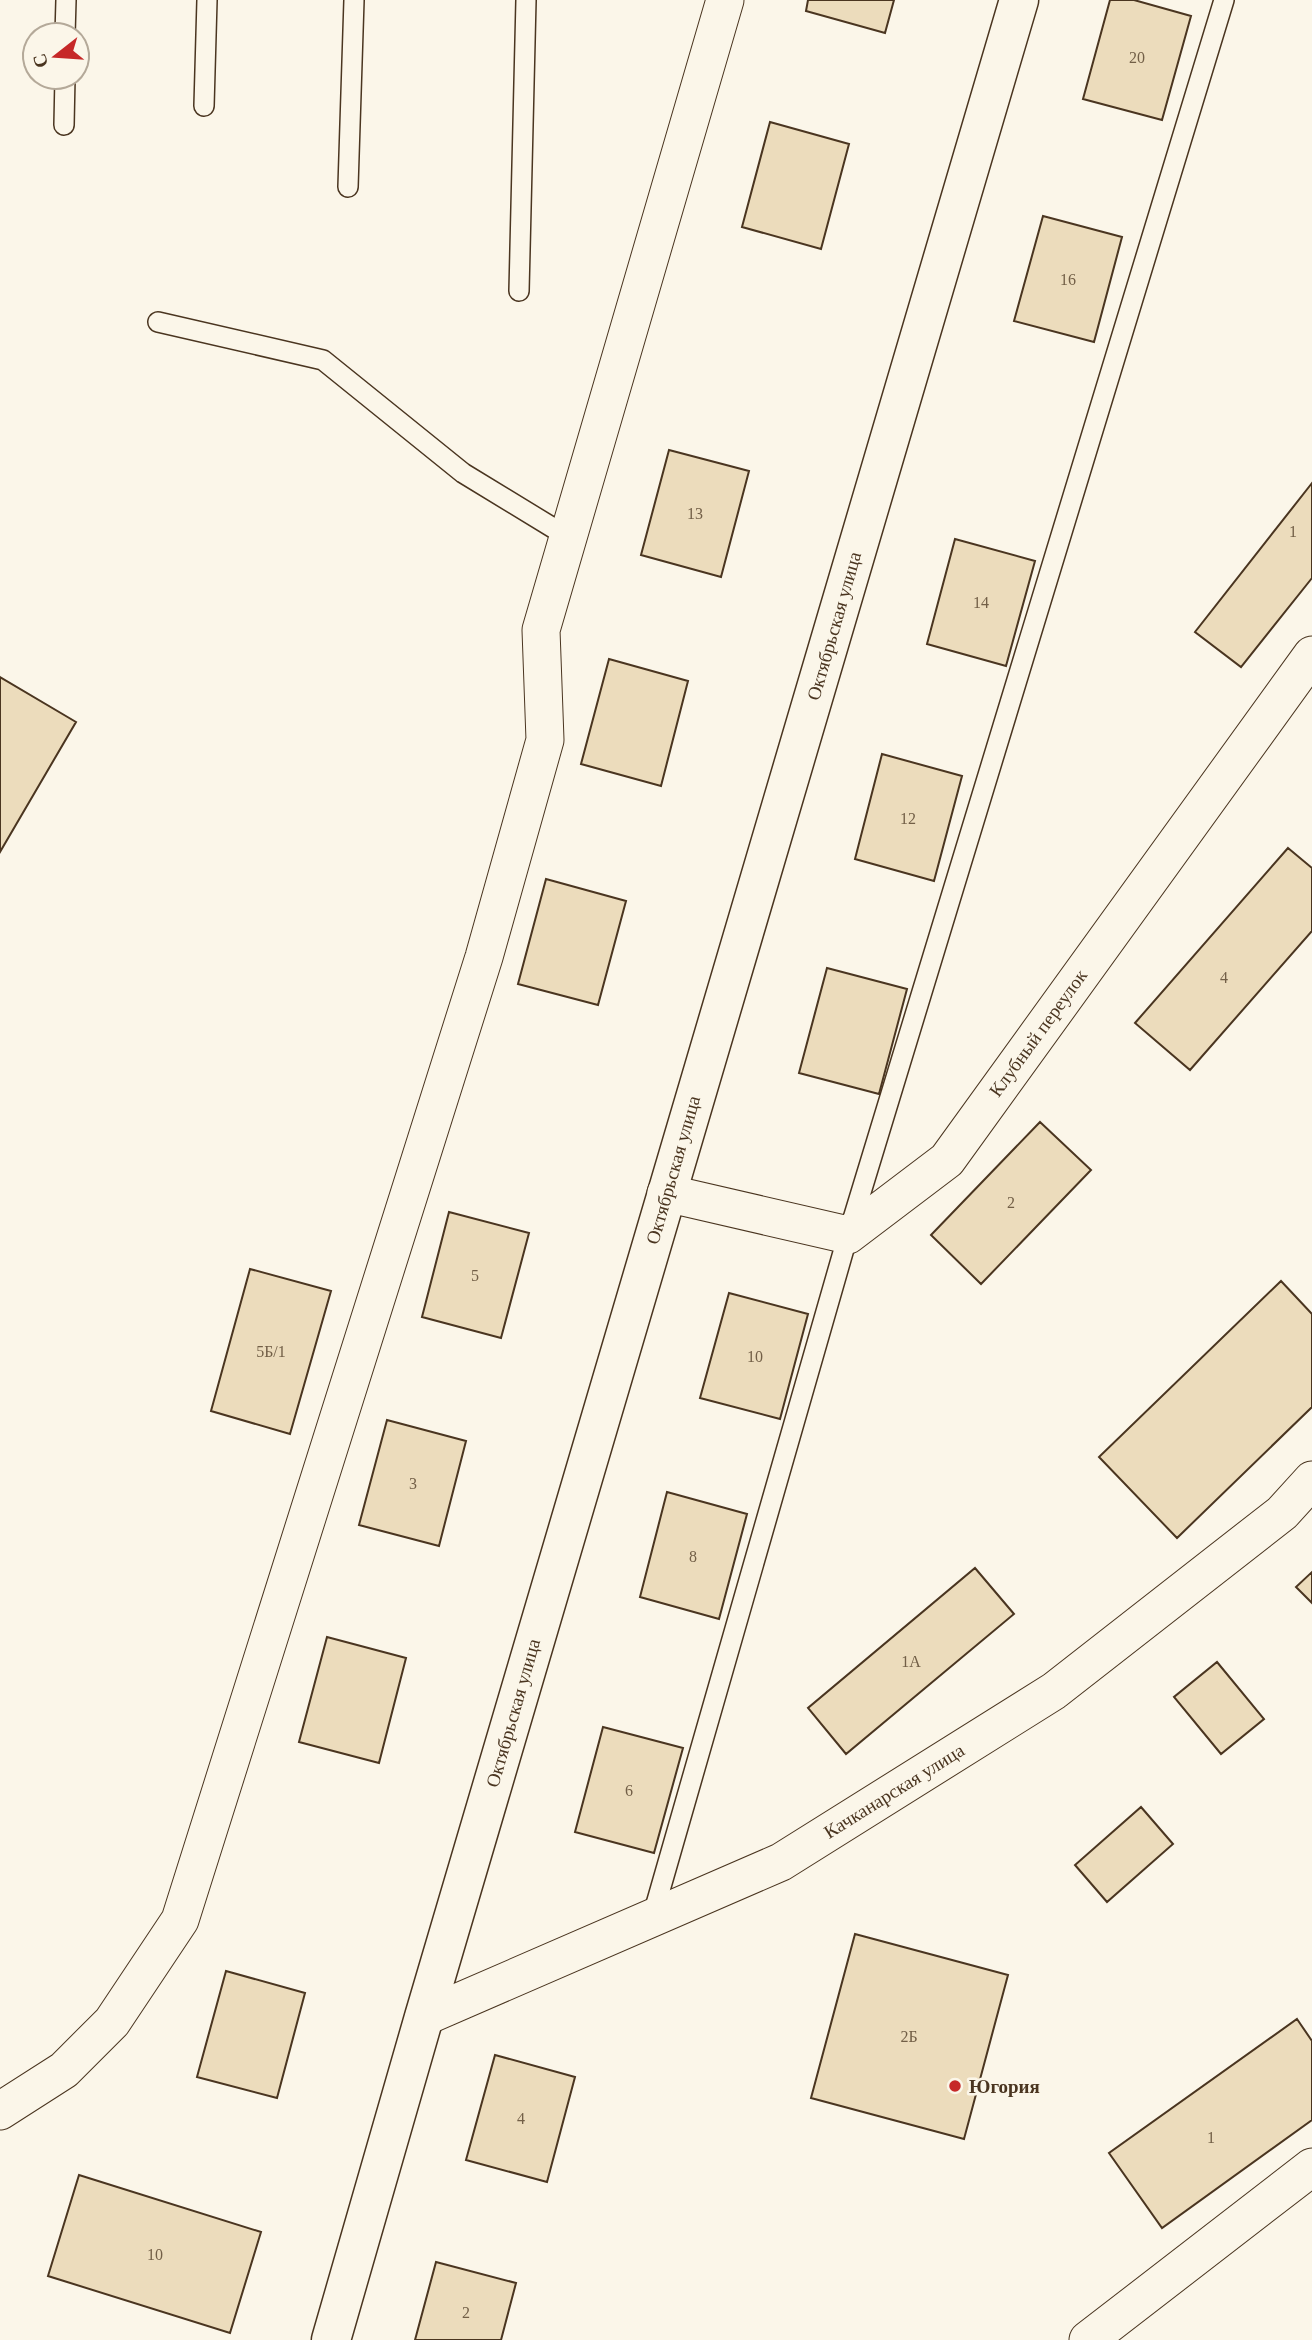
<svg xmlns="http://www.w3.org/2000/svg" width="1312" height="2340" font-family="'Times New Roman',serif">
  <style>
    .building { fill: #ecdcbc; stroke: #4a3520; stroke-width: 2 }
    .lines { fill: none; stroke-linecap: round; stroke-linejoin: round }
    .service-casing { stroke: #4a3520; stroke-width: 22 }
    .minor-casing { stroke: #4a3520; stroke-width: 39 }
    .tertiary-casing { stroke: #4a3520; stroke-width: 41 }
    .service { stroke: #fbf6e9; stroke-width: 19 }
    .minor { stroke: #fbf6e9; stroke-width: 37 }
    .tertiary { stroke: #fbf6e9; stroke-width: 38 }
    .poi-dot { fill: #c62828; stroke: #fbf6e9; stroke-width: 2.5 }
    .labels { text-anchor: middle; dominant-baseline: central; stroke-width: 5; stroke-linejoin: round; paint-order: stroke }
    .number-label { font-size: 16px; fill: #725f47 }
    .street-label { font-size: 19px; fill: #4a3520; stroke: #fbf6e9 }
    .poi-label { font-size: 19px; font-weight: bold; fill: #4a3520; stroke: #fbf6e9; text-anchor: start }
  </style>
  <rect width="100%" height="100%" fill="#fbf6e9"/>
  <path class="building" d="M808 0H894L885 33 806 11Z
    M1110 0H1134L1191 16 1162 120 1083 99Z
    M770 122 849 144 821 249 742 227Z
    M1043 216 1122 237 1094 342 1014 321Z
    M669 450 749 471 721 577 641 555Z
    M1312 483V578L1241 667 1195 632Z
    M955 539 1035 561 1006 666 927 644Z
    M609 659 688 681 661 786 581 764Z
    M0 677 76 722 0 852Z
    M882 754 962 776 934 881 855 859Z
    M1288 848 1312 868V931L1190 1070 1135 1023Z
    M546 879 626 901 598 1005 518 984Z
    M827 968 907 989 879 1094 799 1073Z
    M1040 1122 1091 1170 981 1284 931 1235Z
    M449 1212 529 1233 501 1338 422 1317Z
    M250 1269 331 1291 290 1434 211 1411Z
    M1281 1281 1312 1314V1407L1177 1538 1099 1457Z
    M729 1293 808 1314 780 1419 700 1398Z
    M387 1420 466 1441 439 1546 359 1525Z
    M667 1492 747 1514 719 1619 640 1597Z
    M975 1568 1014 1614 846 1754 808 1708Z
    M1312 1572V1603L1296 1587Z
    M327 1637 406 1658 379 1763 299 1742Z
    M1217 1662 1264 1719 1221 1754 1174 1697Z
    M603 1727 683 1748 654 1853 575 1832Z
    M1141 1807 1173 1844 1107 1902 1075 1865Z
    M855 1934 1008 1975 964 2139 811 2098Z
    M226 1971 305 1993 277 2098 197 2077Z
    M1297 2019 1312 2041V2120L1162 2228 1109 2153Z
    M495 2055 575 2077 547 2182 466 2160Z
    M79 2175 261 2232 230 2333 48 2276Z
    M436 2262 516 2283 501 2340H415Z"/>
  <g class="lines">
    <g class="service-casing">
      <path id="service" d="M65 35 66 0
        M204 106 207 0
        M64 125 65 77
        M348 187 354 0
        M519 291 526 0
        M158 322 323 360 463 473 568 537
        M652 1918 848 1235 1224 0"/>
    </g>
    <g class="minor-casing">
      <path id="minor" d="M666 1193 848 1235 947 1160 1312 655
        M424 2017 781 1862 1054 1691 1282 1513 1312 1480
        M0 2111 64 2070 112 2022 180 1920 484 957 545 740 541 630 725 0
        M1088 2340 1312 2167"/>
    </g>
    <g class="tertiary-casing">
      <path id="tertiary" d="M331 2340 424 2017 1019 0"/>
    </g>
    <use href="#service" class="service"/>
    <use href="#minor" class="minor"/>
    <use href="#tertiary" class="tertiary"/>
  </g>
  <circle class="poi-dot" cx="955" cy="2086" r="7"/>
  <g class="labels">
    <g class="number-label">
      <text x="1137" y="57">20</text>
      <text x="1068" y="279">16</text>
      <text x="695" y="513">13</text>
      <text x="1293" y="531">1</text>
      <text x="981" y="602">14</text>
      <text x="908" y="818">12</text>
      <text x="1224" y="977">4</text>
      <text x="1011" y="1202">2</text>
      <text x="475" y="1275">5</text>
      <text x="271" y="1351">5Б/1</text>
      <text x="755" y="1356">10</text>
      <text x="413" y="1483">3</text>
      <text x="693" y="1556">8</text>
      <text x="911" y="1661">1А</text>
      <text x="629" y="1790">6</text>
      <text x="909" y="2036">2Б</text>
      <text x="521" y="2118">4</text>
      <text x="1211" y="2137">1</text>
      <text x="155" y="2254">10</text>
      <text x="466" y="2312">2</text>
    </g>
    <g class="street-label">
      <text transform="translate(834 626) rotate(-74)">Октябрьская улица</text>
      <text transform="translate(1038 1033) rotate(-54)">Клубный переулок</text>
      <text transform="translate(673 1170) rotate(-74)">Октябрьская улица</text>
      <text transform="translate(513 1713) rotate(-74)">Октябрьская улица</text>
      <text transform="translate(894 1791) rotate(-32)">Качканарская улица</text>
    </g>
    <g class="poi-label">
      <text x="969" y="2086">Югория</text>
    </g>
  </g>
  <g transform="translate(56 56) rotate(253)"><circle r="33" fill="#fbf6e9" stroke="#b4a999" stroke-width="2"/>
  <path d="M0-5L12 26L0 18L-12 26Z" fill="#c62828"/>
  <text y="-10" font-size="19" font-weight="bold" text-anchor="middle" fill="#4a3520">С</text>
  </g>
</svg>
